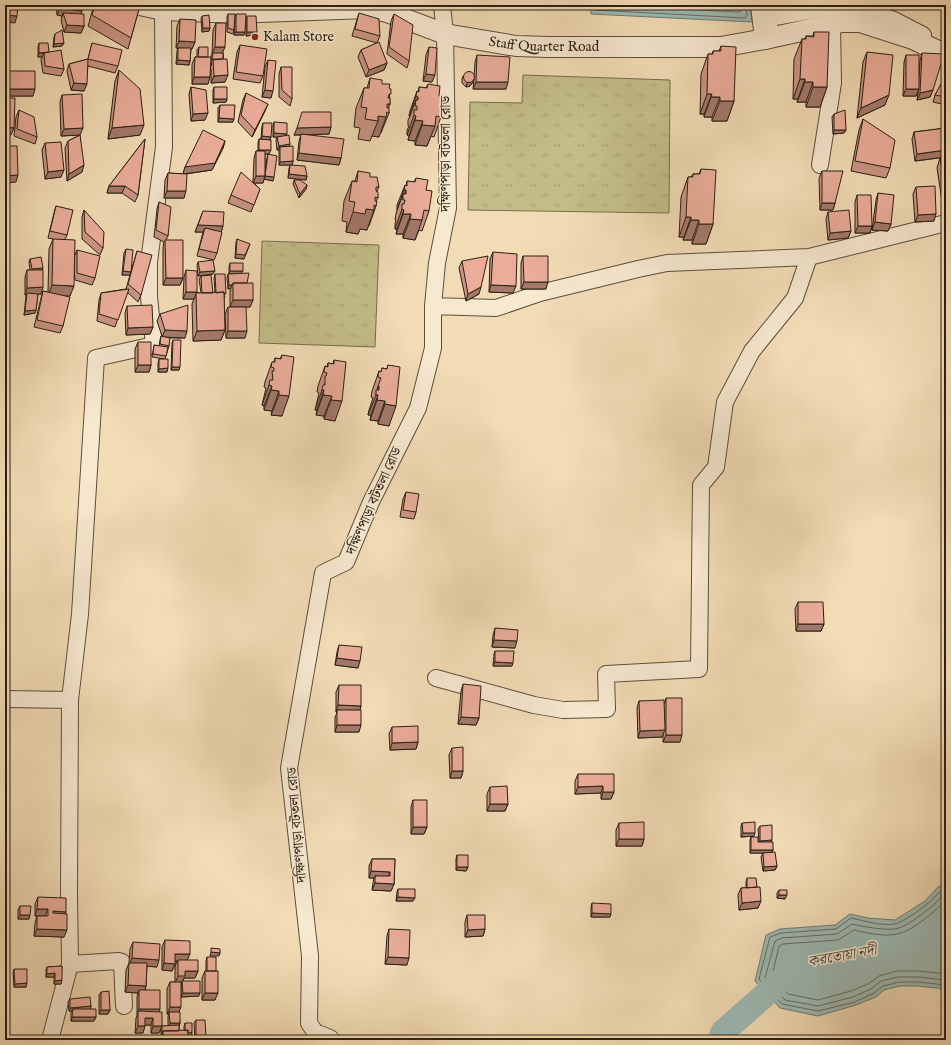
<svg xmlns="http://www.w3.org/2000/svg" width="951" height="1045" font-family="'IM FELL English','Noto Serif Bengali',serif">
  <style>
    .grass { fill: url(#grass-tufts); stroke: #766e4e }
    .water { fill: #9dbab5; stroke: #6f7c74 }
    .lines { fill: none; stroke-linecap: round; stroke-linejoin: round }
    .shore { stroke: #646c64; stroke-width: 1 }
    .river { stroke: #9dbab5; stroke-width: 25 }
    .minor-casing { stroke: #5c4e3c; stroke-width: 18 }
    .tertiary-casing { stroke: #5c4e3c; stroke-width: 22 }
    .minor { stroke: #f7e8d0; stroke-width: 16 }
    .tertiary { stroke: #f7e8d0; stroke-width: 20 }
    .wall { fill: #ca9584; stroke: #2a1f13 }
    .shaded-wall { fill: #a4796c; stroke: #2a1f13 }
    .building { fill: #ebad9a; stroke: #2a1f13 }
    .poi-dot { fill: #8f2418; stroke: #f7e8d0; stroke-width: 1.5 }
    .labels { text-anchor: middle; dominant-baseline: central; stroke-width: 3; stroke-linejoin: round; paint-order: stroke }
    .poi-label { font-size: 14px; fill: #2a1f13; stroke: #f7e8d0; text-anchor: start }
    .street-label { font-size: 14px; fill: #2a1f13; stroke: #f7e8d0 }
    .water-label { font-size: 15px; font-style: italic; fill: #4c4e44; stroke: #f7e8d0 }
  </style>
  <defs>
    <pattern id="grass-tufts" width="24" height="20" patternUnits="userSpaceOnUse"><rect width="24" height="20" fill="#c3be88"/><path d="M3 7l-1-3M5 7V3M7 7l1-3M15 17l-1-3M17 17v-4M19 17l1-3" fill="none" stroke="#a8a374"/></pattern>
  </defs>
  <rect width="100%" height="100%" fill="#f2dcb6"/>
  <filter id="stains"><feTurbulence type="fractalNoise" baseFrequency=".005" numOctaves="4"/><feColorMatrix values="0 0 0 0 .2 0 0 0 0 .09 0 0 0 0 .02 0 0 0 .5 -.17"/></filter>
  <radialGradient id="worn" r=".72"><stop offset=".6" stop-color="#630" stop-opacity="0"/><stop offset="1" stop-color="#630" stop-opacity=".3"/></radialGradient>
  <path class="grass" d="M523 75 670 80 669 213 468 210 470 102 522 103Z
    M262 241 379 245 375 347 259 343Z"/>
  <path class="water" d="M590 5H750L752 22 591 14Z
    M946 884V989L917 986H900L884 990 876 997 856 1005 818 1016 780 1008 755 981 766 935 780 929 835 925 850 914 868 918 895 920 925 901 938 887Z"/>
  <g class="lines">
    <path class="shore" d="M594 5 595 9 596 10 745 18 747 16 746 5
      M600 5 739 12 741 11V5
      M946 888C938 892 934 899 927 904 920 910 903 922 895 924 880 926 865 921 851 918L836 929 781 933 770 937 759 979 782 1004 818 1011 855 1002 874 993 883 986 899 982H918L946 985
      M946 894C939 897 936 904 930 908 922 914 905 928 895 929 881 930 866 927 852 924L837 934 782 938 775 941 765 978 785 1000 818 1006 853 997 871 989 881 981 898 977H918L946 980
      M946 900C935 911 913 931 897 934 885 937 866 933 854 930L838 940 783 944 779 946 772 976 788 994 818 1000 851 991 868 984 879 976 897 971H918L946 974"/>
    <path class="river" d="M720 1040 723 1032 793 970"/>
    <g class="minor-casing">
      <path id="minor" d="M766 37 771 18 842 5 894 20 923 35
        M820 165 833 83 832 24
        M433 306 496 308 540 293 638 269 667 263 809 257 946 223
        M436 678 534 705 563 710 607 709 606 674 699 669 701 485 716 467 725 402 752 351 795 298 809 257
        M5 699 70 700
        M70 964 119 961 122 962 124 1006
        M50 1040 70 964 69 895 70 700 80 614 96 358 154 345 149 297V262L164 147 163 10
        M330 1040V1038L315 1032 309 1023 310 956 289 768 323 573 346 562 371 502 418 408 433 348V306L437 263 448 208 445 34 442 5"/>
    </g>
    <g class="tertiary-casing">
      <g id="tertiary">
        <path id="s1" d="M140 5 163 10 237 13 367 8 387 12 445 34 516 46 549 47H721L765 39 842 22H860L913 39 946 55"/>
        <path d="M761 5 765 39"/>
      </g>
    </g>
    <use href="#minor" class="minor"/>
    <use href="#tertiary" class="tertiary"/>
  </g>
  <path class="wall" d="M56 5H83L81 14 84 26 81 33 64 32 61 20 62 16 57 15Z
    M94 5H140L128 49 88 26Z
    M359 13 380 36 377 43 387 63 384 70 366 77 358 57 361 50 377 43 352 36Z
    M228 14 234 30 233 34 227 32V17Z
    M236 14 244 35H234L235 17Z
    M394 14 409 61 407 68 387 54 391 21Z
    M202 16 210 28 209 31 202 32 201 19Z
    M247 16 255 35 246 36V20Z
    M180 19 195 42 192 49H191L190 61 189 65 176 64 177 51 178 48H176L177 26Z
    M216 23 223 53 225 82 211 83V69L208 84H192V64L195 57H197V50L199 47 208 57 211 66 212 63H211V56L212 54 213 30Z
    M814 32 827 87 820 107H806V102H797L798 99H793L794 59 802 39H805L806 36H813Z
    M55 34 64 43 62 46 53 47 54 37Z
    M39 43 49 52 64 69 61 76 43 73 41 60 42 57H38V47Z
    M92 43 118 66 115 73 88 66 84 91 71 90 67 71 69 64 88 59Z
    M240 45 263 76 260 83 233 79 237 52Z
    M721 46 734 101 727 121H712V117H704V114H700L701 74 708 54H712L713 51H719Z
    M429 47 432 82 423 81 426 55Z
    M867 52 885 105 857 118 863 62Z
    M922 53 933 90 930 97 917 100 918 92 916 96H903L904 62 906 55 919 77 920 60Z
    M477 55 506 89H473L474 79 473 82 470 86 466 87 462 83V79L463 76 474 77 475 62Z
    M268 60 271 98 262 97 265 67Z
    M281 67 292 99 290 106 279 97V74Z
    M119 70 140 135 108 139 115 81Z
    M8 71 33 96H6L5 78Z
    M946 75V105L933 102 935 95Z
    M370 78 382 84 389 88 390 104 388 108 389 113 381 133 380 132 379 137 372 136 370 141 358 139 360 128 354 127 356 108 364 88H367Z
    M428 84 439 96 441 117 434 137 431 136 427 146 415 145V141L408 140 409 136 407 135V130L409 126H408V120L410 116H409L410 111 417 91 418 92 419 87 426 88Z
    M191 87 205 120 191 121 189 94Z
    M214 87 227 99 226 102 213 103V90Z
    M246 93 265 111 252 137 238 122 243 100Z
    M62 95 80 135 82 172 67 181 65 148 68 141 80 135 61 136 60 102Z
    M220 105 233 122H218V108Z
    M19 110 37 137 35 144 14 136 16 117Z
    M834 114 846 130 844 133 833 134 832 117Z
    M863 119 890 168 886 178 851 171 859 130Z
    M274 122 287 134 286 135 293 161 292 165H279V150H277L276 140 277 137H273V126Z
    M263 123 271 137 270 140 269 154H265V171L267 158 268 154 273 181 264 179 263 183H254L260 189 251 212 228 203 231 195 253 182 254 158 256 151H258V143L259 139H261L262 126Z
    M331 127 329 134 306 135 341 158 339 165 297 160 299 141 301 135H294Z
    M946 128V157L915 161 912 139 914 132Z
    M145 139 138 195 135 202 122 193H107L109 186Z
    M225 141 223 148 212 170 186 174 184 198H164L165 180 168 173 183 174 185 167Z
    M45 143 61 177 45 179 42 150Z
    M946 157V214H944L937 168 940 158Z
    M290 165 307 176 306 180 288 178 289 168Z
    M701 169 713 224 706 244H692V240H683L684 237H679L681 197 688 177H691L693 174H699Z
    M358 171 370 177 379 187 377 191 378 198 376 201V206L369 226H368L367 230 360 229 358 234 346 232 347 222 342 221 344 201 352 181H355Z
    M822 171 835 203 833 210H820L819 178Z
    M416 178 426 190 429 211 422 231 419 230 415 240 403 238V234H396L397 229H395V224L396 220H395L396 214 397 210V205L405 185 406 186 407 181 414 182Z
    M294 180 307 185 306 189 299 198 293 184Z
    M916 187 934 221 915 222 913 194Z
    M878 193 891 224 888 231 872 230 876 200Z
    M857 195 872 226 870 233H855V202Z
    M159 202 168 236 166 240 183 278 180 285H163V247L164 242 154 237 157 209Z
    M56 206 67 235 65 239 75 255 77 250 95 278 92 285 75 280 74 268 70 296H65L63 326 60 333 34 327 41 298 43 291 48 292 49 249 53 239 48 238 54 213Z
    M84 210 103 248 100 255 82 239V217Z
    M203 211 223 226 221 232 217 253 214 260 197 256 203 232H195Z
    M828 212 851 231 848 238 828 240 826 219Z
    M237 239 244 259 235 258 236 242Z
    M126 249 131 272 130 275H122L124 253Z
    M137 251 141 295 138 302 127 292 115 327 97 321 99 300 101 293 126 289Z
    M493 252 513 293 489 292 490 259Z
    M523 256 546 289H521V263Z
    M30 259 43 268 42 270 41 294H38L36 310 35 313 24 315 26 295H25V277L27 270H30L29 262Z
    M462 261 479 294 466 301 459 268Z
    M198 262 213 274 198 276 197 265Z
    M230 263 242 274 247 283 253 300 250 307H230V290L231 288 228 289 227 278 228 274H229V267Z
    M186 270 197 292 196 293H201L199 279 201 276 213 293H215L214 278 215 274 225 297H224L225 330 221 340 193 341 192 304 194 299H183L184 277Z
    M127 306 153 327 150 334 126 335 125 313Z
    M228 307 245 338H226L225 314Z
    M160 314 185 338H167L169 346 165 359 167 372H158V363L159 359H164L152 357 154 345 159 346 160 340 161 336H162L157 321Z
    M173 340 179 370H171L172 343Z
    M138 342 151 365 149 372H135V349Z
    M282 355V416L271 415 272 411 264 410V406L262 405 266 388 264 387 265 382 272 362H274L275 358 280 359Z
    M334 360 335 421 324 419V416L316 415 317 410H315L319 393 317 392 318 386 325 366 327 367 328 363 333 364Z
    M388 365 389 426 378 424V421L370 420 371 415H368L369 410 373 398 371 397 372 391 379 371 381 372 382 368 387 369Z
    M406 492 416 512 414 519 400 517 403 499Z
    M798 602 824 624 821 631H796L795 609Z
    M495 628 515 648 492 647 493 635Z
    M339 645 358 668 335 665 337 652Z
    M495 651 512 666H493L494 654Z
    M463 684 479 718 476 725 458 724 461 691Z
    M339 685 361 706 360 710 359 732H335V717L337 713 336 712V692Z
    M666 698 680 742H663V734L662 737 638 738 637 708 639 701 664 704Z
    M392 727 418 742 416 749 390 750 389 734Z
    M452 748 463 771 461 778H450L449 755Z
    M578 774 614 792 611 799H601V793L575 794V781Z
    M490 787 508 804 505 811H487V794Z
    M413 800 427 827 424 834H411V807Z
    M619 823 644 839 642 846H616V830Z
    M742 823 754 836 741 837V826Z
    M760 826 771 842 773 850 772 852 777 866 775 870 763 871 761 857 763 853H750V840L751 837 758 842H759L758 829Z
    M457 855 468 867 466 871 456 870V859Z
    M372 859H395L394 884 391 891 372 890 373 883 374 878H369V866Z
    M747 878 757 887 758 908 739 910 738 895 741 888H746V882Z
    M398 889 413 901H396L397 892Z
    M779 890 785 899 777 898V893Z
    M38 897 66 912 65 914 64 937 34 936 35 923 37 916H35V904Z
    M592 903 610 917H591V907Z
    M20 906 29 919H18V910Z
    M467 915 485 929 483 936 465 937V922Z
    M389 929 407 965 385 964 387 936Z
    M165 940 188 960 198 971 195 978H184L183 981 199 996 181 997V985L182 983H181L179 1012 180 1023 179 1026V1031H184V1027L185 1023 192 1032 191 1036H188V1040H161V1030L159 1033H151V1025H145L143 1033H135L136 1018 137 1015V997L138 993 125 992 126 970 129 963 130 949 133 942 157 967 147 966 146 986 145 990 159 1011 162 1026H168V1016L169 1014H167V989L170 982H175V967L177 961H175V964L172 971 162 970V947Z
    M207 957 216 971 215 1000H202V978L205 971H206V961Z
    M62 966 61 984H54V977H46V970L47 967Z
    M14 969 26 987H14L13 973Z
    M101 992 110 1010 108 1014H99V995Z
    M70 999 91 1006 90 1009 96 1017 94 1021H71V1013L72 1011H69L68 1002Z
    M196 1020 206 1037 204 1040H195L194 1023Z"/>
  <path class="shaded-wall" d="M60 8 82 11 79 18 63 13 62 16 57 15Z
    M5 15 17 16 15 23 5 22Z
    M67 25 84 26 81 33 64 32Z
    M203 28H210L209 31 202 32Z
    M236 32H245L244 35H234Z
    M247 32H257L255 35 246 36Z
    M179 41 195 42 192 49 176 48Z
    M64 43 62 46 53 47 54 44Z
    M215 47H225L222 54H212Z
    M39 53H44L42 57H38Z
    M178 60 190 61 189 65 176 64Z
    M387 63 384 70 366 77 369 70Z
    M426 74 435 75 432 82 423 81Z
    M228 75 225 82 211 83 214 76Z
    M194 77H210L208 84H192Z
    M474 79 473 82 470 86 466 87 467 83Z
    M800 79H805L798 99H793Z
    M476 82H508L506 89H473Z
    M805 82H813L806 102H797Z
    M74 83 87 84 84 91 71 90Z
    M813 87H827L820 107H806Z
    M8 89H35L33 96H6Z
    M906 89H919L916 96H903Z
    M265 90 273 91 271 98 262 97Z
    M933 90 930 97 917 100 920 93Z
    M707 94H712L704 114H700Z
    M889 95 885 105 857 118 861 108Z
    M416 96 418 97 415 106 416 100 410 116H409Z
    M711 97H720L712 117H704Z
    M214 99H227L226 102 213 103Z
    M720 101H734L727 121H712Z
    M268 104 265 111 252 137 255 130Z
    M387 104H390L385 117H386L379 137 372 136 378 121V116Z
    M208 113 205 120 191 121 193 114Z
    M414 115 416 116 409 136 407 135Z
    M219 118 234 119 233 122H218Z
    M415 120 423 121 415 141 408 140Z
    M144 125 140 135 108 139 112 128Z
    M422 125 435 126 427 146 415 145Z
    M5 127 14 128 11 135 5 134Z
    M331 127 329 134 294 135 297 128Z
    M83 128 80 135 61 136 64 129Z
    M834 130H846L844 133 833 134Z
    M274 133 287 134 285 137H273Z
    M262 136 271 137 270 140H261Z
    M225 141 223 148 212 170 183 174 185 167Z
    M290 144 289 148 280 147 279 150H277L279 146Z
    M259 150H271L269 154H257Z
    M946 150V157L915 161 917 154Z
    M299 153 341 158 339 165 297 160Z
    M293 161 292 165H279L280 162Z
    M84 165 82 172 67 181 69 174Z
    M64 170 61 177 45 179 48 172Z
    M289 174 307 176 306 180 288 178Z
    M18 175 16 182 5 183V176Z
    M256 176H265L263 183H253Z
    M265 176 274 177 273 181 264 179Z
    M307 185 306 189 299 198 300 194Z
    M109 186H125L122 193H107Z
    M404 190H406L403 200V194L397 210Z
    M167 191H186L184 198H164Z
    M822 203H835L833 210H820Z
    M946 208V214H944Z
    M366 209 374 210 367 230 360 229 358 234 346 232 353 212Z
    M402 209 404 210 397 229H395Z
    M403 214H411L403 234H396Z
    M936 214 934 221 915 222 918 215Z
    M686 217H691L684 237H679Z
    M410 219 422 220 415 240 403 238Z
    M691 220H699L692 240H683Z
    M875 222 891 224 888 231 872 230Z
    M699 224H713L706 244H692Z
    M198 225 223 226 221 233 205 228 203 232H195Z
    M858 226H872L870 233H855Z
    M851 231 848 238 828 240 830 233Z
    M250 244 244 259 235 258 236 254Z
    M43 268 42 271 30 273 32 269Z
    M123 271 131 272 130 275H122Z
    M215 271 213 274 198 276 200 272Z
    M230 271H243L241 274H229Z
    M166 278H183L180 285H163Z
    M524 282H548L546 289H521Z
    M52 285 74 286 70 296H48Z
    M229 285H232L231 288 228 289Z
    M491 285 516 286 513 293 489 292Z
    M43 287 41 294 27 295V293L26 295H25L27 288Z
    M481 287 479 294 466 301 468 294Z
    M186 292H197L194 299H183Z
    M233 300H253L250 307H230Z
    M36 310 35 313 24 315 25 311Z
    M153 327 150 334 126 335 128 328Z
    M165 330 187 331 185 338 162 337Z
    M225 330 221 340 193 341 197 331Z
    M228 331H247L245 338H226Z
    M138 365H151L149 372H135Z
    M172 367H180L179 370H171Z
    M168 368 167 372H158L159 369Z
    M269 385 272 386 264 406 262 405Z
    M378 386H379L376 395H378L371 415H368L376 395Z
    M271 390 279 391 272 411 264 410Z
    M322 390H324L317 410H315Z
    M279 395 289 396 282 416 271 415Z
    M323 395 332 396 324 416 316 415Z
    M331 400 342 401 335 421 324 419Z
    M377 400 385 401 378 421 370 420Z
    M385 404 396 406 389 426 378 424Z
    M798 624H824L821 631H796Z
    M494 640 517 641 515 648 492 647Z
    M337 658 360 661 358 668 335 665Z
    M495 662 513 663 512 666H493Z
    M338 705 361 706 359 713 337 710V713L336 712Z
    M461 717 479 718 476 725 458 724Z
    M337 725H361L359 732H335Z
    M665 730 662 737 638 738 640 731Z
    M666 735H682L680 742H663Z
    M418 742 416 749 390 750 392 743Z
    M452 771H463L461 778H450Z
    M603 786 601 793 575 794 578 787Z
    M603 792H614L611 799H601Z
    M490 804H508L505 811H487Z
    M413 827H427L424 834H411Z
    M743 833H755L754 836 741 837Z
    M619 839H644L642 846H616Z
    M772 840 771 844H759L760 841Z
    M751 850H773L771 853H750Z
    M777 866 775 870 763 871 764 867Z
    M457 867H468L466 871 456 870Z
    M371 871 390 872 387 879 375 876 374 878H369Z
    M375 883 394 884 391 891 372 890Z
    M779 895H787L785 899 777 898Z
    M398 897 415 898 413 901H396Z
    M761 901 758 908 739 910 742 903Z
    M37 909H48L45 916H35Z
    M53 911 66 912 63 919 50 918Z
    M592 913 611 914 610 917H591Z
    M20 915H30L29 919H18Z
    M37 929 67 930 64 937 34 936Z
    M485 929 483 936 465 937 468 930Z
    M211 952 220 953 219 956H210Z
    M175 954H190L187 961H173Z
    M388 957 409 958 407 965 385 964Z
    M132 958 159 960 157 967 129 965Z
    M164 963 175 964 172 971 162 970Z
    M185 971H198L195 978H184L182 983V981V983H175L178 976Z
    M55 973 54 977H46L47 974Z
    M62 980 61 984H54L55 981Z
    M27 983 26 987H14L15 984Z
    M128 985 146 986 144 993 139 990 138 993 125 992Z
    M183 993H200L199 996 181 997Z
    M205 993H218L215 1000H202Z
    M91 1006 90 1010 73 1009 72 1011H69L70 1008Z
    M170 1007H181L178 1014 169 1012V1014H167Z
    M139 1009H160L158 1016 138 1012Z
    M101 1010H110L108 1014H99Z
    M72 1017H96L94 1021H71Z
    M145 1018H153L151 1025H143Z
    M170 1023H180L179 1026 168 1027Z
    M138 1026H145L143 1033H135Z
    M153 1026H162L159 1033H151Z
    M192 1032 191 1036H184L185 1033Z
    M196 1037H206L204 1040H195Z"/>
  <path class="building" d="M6 5H18L17 16 5 15Z
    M59 5H83L82 11 60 8Z
    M95 5H140L131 38 92 15Z
    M63 13 84 14V26L67 25Z
    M359 13 379 19 380 36 355 29Z
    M228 14H235L234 30 228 28Z
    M236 14H246L245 32H236Z
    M394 14 413 25 409 61 389 47Z
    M209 15 210 28H203L202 16Z
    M247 16H256L257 32H247Z
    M180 19 196 20 195 42 179 41Z
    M216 23H226L225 47H215Z
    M62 30 64 43 54 44 55 34Z
    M814 32H829L827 87H813V82H805V79H800L802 39H806V36L814 37Z
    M379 42 387 63 369 70 361 50Z
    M39 43H48L49 52 39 53Z
    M92 43 122 50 118 66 88 59Z
    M240 45 267 49 263 76 236 72Z
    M721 46 736 47 734 101H720V97H711L712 94H707L708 54H713V51H721Z
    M199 47H208V57H198Z
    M429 47 437 48 435 75 426 74Z
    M178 48H191L190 61 178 60Z
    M61 50 64 69 45 66 44 53Z
    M867 52 893 55 889 95 861 108Z
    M213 53H223V59L212 60Z
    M922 53 944 54 933 90 920 93Z
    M477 55 510 57 508 82H476Z
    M906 55H919V89H906Z
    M195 57H211L210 77H194Z
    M88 59 87 84 74 83 69 64Z
    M213 59H227L228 75 214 76Z
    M268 60 276 61 273 91 265 90Z
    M281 67H292V99L282 90Z
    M119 70 140 89 144 125 112 128Z
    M8 71H35V89H8Z
    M463.5 77a5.5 5.5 0 1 1 11 0a5.5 5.5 0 1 1-11 0Z
    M946 75V97L935 95Z
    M370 78 382 80V84H390L389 88 391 89V94H389L388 98H390V104H387V108H389V113L387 112 386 117 378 116V121L365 119 367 108 361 107 364 88H369Z
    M428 84 440 86 439 96 444 97 441 117 436 116 435 126 422 125 423 121 415 120 416 116 414 115V110H417V106H415L416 100H418V97L416 96 417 91 419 92V87L427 88Z
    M191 87 206 90 208 113 193 114Z
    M214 87H227V99H214Z
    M246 93 268 104 255 130 241 115Z
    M82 94 83 128 64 129 62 95Z
    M5 98H15L14 128 5 127Z
    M220 105H235L234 119 219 118Z
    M19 110 34 117 37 137 17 129Z
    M845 110 846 130H834V114Z
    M302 112H331V127L297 128Z
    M863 119 895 140 890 168 855 161Z
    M274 122 287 123V134L274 133Z
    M263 123H272L271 137 262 136Z
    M946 128V150L917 154 914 132Z
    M203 130 225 141 215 163 185 167Z
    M301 134 344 139 341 158 299 153Z
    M80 135 84 165 69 174 68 141Z
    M289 135 290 144 279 146 277 137Z
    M145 139 138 195 125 186H109Z
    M259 139 271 140V150H259Z
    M61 142 64 170 48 172 45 143Z
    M5 146H17L18 175 5 176Z
    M293 146V161L280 162V147Z
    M256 151H265V176H256Z
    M268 154 277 156 274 177 265 176Z
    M946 157V194L940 158Z
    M290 165 305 166 307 176 289 174Z
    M701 169 716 170 713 224H699V220H691V217H686L688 177H693V174H700Z
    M358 171 370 173V177H377L379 187H376V191L378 192V198L375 197V201H377L376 206 374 205V210L366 209 365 214 353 212 355 202 349 201 352 181 357 182Z
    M822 171H843L835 203H822Z
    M241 172 260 189 254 205 231 195Z
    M168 173 187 174 186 191H167Z
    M416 178 428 180 426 190 432 191 429 211 424 210 422 220 410 219 411 214H403L404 210 402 209V204H404L405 200H403V194H406V190H404L405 185 407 186V181L415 182Z
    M294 180H300L307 185 300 194Z
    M935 186 936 214 918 215 916 187Z
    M878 193 894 195 891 224 875 222Z
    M857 195H871L872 226H858Z
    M159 202 171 207 168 236 156 230Z
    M56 206 73 210 67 235 50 231Z
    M84 210 104 232 103 248 85 232Z
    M849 210 851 231 830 233 828 212Z
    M203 211 224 212 223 226 198 225Z
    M205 228 222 232 217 253 199 249Z
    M53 239 75 240 74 286 52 285Z
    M237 239 250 244 245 255 236 254Z
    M165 240H183V278H166Z
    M126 249 133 250 131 272 123 271Z
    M77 250 100 256 95 278 77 273Z
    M137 251 152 255 141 295 128 284Z
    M493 252 517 254 516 286 491 285Z
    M488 256 481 287 468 294 462 261Z
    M523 256H548V282H524Z
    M41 257 43 268 32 269 30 259Z
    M213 260 215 271 200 272 198 262Z
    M230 263H243V271H230Z
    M27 270H43V287L27 288Z
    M186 270 197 271V292H186Z
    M249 273 247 283H233L232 285H229L228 274Z
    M215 274H225L226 294H224V292L216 293Z
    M211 275 213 293H202L201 276Z
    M233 283H253V300H233Z
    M129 289 118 320 99 314 101 293Z
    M43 291 70 297 63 326 37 320Z
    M224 292 225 330 197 331 196 293Z
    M27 293 38 294 36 310 25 311Z
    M152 305 153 327 128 328 127 306Z
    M188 305 187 331 165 330 160 314Z
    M228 307H246L247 331H228Z
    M161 336 170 338 169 346 160 344Z
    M173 340H181L180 367H172Z
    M138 342H151V365H138Z
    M154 345 168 347 166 356 153 354Z
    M282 355 294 357 289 396 279 395V391L271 390 272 386 269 385 270 380H273L272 371H274V368L271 367 272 362H275V358L281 359Z
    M159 359H168V368L159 369Z
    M334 360 346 362 342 401 331 400 332 396 323 395 324 390H322L323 385H325V376H326L327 373 324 372 325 366 328 367V363L334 364Z
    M388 365 400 367 396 406 385 404V401L377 400 378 395H376V390H379V386H378L381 378 378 377 379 371 381 372 382 368 387 369Z
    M406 492 419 494 416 512 403 510Z
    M798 602H823L824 624H798Z
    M495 628 518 630 517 641 494 640Z
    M339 645 362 647 360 661 337 658Z
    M495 651H514L513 663 495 662Z
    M463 684 481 686 479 718 461 717Z
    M339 685H361V706L338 705Z
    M666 698H682V735H666Z
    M664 700 665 730 640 731 639 701Z
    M337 710H361V725H337Z
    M418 726V742L392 743V727Z
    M463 747V771H452V748Z
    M578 774H614V792H603V786L578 787Z
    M507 786 508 804H490V787Z
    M413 800H427V827H413Z
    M644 822V839H619V823Z
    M755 822V833H743L742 823Z
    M772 825V840L760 841V826Z
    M751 837H758V842H773V850H751Z
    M775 852 777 866 764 867 763 853Z
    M457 855H468V867H457Z
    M372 859H395L394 884 375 883V876H390V872L371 871Z
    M747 878H756L757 887 747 888Z
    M760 887 761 901 742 903 741 888Z
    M398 889H415V898L398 897Z
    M779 890H787V895H779Z
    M38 897 66 898V912L53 911V913L67 914V930L37 929V916H48V909H37Z
    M592 903 611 904V914L592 913Z
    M20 906H31L30 915H20Z
    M467 915H485V929L468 930Z
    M389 929 410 930 409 958 388 957Z
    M165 940 190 941V954H175V964L164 963Z
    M133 942 160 944 159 960 132 958Z
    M211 948 220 949V953L211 952Z
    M207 957H216V971H207Z
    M178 960H198V971H185V976H178Z
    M129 963H147L146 986 128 985Z
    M62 966V980L55 981V973L47 974V967Z
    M14 969H27V983L15 984Z
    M205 971H218V993H205Z
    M182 981H200V993H183Z
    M170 982H181V1007H170Z
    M139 990H160V1009H139Z
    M109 991 110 1010H101V992Z
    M90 997 91 1006 70 1008V999Z
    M73 1009H96V1017H72Z
    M138 1011 162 1012V1026H153V1018H145V1026H138Z
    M169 1012H180V1023H170Z
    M196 1020H205L206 1037H196Z
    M185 1023H192V1032L188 1033V1030L185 1031Z
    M179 1025V1031H163L162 1034V1026Z
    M188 1030V1040H163V1031Z"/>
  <circle class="poi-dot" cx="255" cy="37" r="4"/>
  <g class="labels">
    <g class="poi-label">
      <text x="263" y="37">Kalam Store</text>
    </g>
    <g class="street-label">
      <text stroke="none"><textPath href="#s1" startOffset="410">Staff Quarter Road</textPath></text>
      <text transform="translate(446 154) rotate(-90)">দক্ষিণপাড়া বটতলা রোড</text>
      <text transform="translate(374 501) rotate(-66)">দক্ষিণপাড়া বটতলা রোড</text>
      <text transform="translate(297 825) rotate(-95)">দক্ষিণপাড়া বটতলা রোড</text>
    </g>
    <g class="water-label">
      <text transform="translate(842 956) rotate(-10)">করতোয়া নদী</text>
    </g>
  </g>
  <rect width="951" height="1045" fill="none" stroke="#f2dcb6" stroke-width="20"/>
  <rect x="6" y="6" width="939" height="1033" fill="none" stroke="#2a1f13" stroke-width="2"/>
  <rect x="10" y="10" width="931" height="1025" fill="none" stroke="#2a1f13"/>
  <rect width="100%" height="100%" filter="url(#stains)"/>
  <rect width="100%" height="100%" fill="url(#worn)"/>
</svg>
